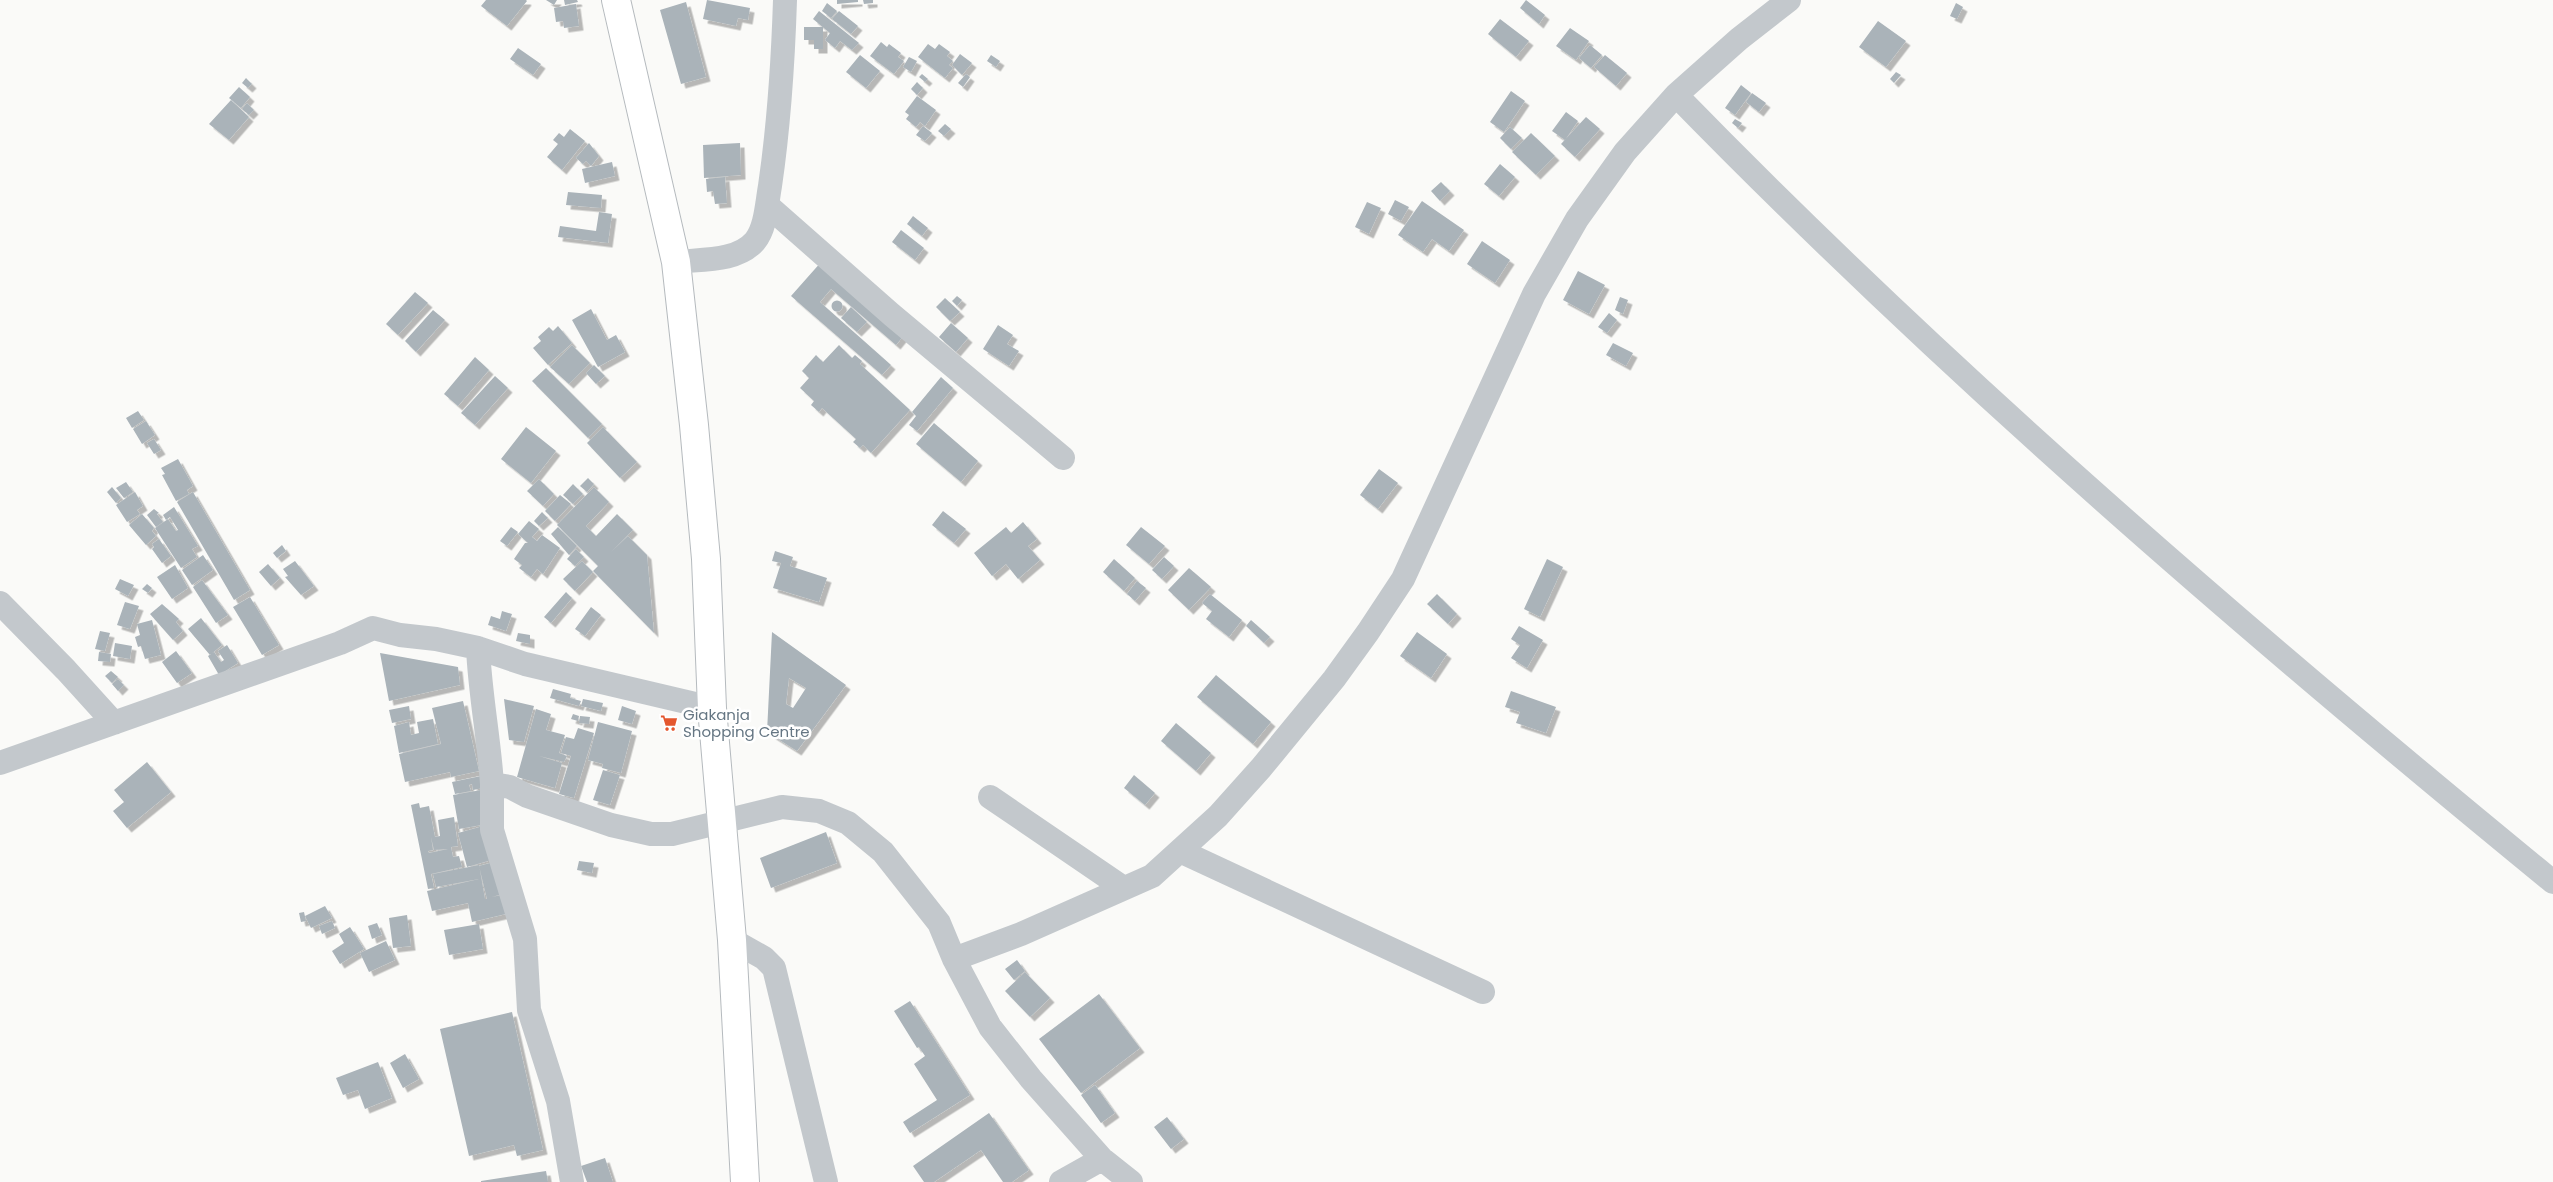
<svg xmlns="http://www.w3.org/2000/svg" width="2553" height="1182" font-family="Poppins,sans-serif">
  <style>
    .building { fill: #aab3b9; fill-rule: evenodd; filter: url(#shadow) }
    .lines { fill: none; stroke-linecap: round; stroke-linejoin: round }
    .major-casing { stroke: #b5babe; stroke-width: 30 }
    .minor { stroke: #c3c8cc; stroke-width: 24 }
    .major { stroke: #fff; stroke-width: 28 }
    .labels { text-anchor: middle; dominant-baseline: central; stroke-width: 5; stroke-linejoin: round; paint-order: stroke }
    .poi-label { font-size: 15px; fill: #657683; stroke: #fff; text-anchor: start }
  </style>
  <defs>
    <filter id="shadow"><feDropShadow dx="4.5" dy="4.5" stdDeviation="0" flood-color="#0004"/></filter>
  </defs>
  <rect width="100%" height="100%" fill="#fafaf8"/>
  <path class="building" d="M486 0H526L527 1 507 26 481 6Z
    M546 0H557L554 5Z
    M564 0H577L578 2 565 5Z
    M707 0 750 8 748 20 738 18 736 26 703 19Z
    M837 0H858V2L837 4Z
    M863 0H873V3L864 4Z
    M1526 0 1545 15 1539 24 1520 8Z
    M686 2 706 77 681 84 660 10Z
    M827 3 837 11 831 18 822 11Z
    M1956 3 1963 7 1957 19 1950 16Z
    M576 4 579 26 564 28 563 21 556 22 554 8Z
    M819 11 859 43 852 50 840 41 835 48 825 40 830 33 813 19Z
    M839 11 858 26 851 34 832 19Z
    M1500 19 1529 41 1516 57 1488 34Z
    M1878 21 1906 41 1886 67 1859 47Z
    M804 27H823V49H814V40H804Z
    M1570 28 1589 41 1576 60 1556 46Z
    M881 42 887 47 889 44 901 53 898 57 904 61 894 74 870 56Z
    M928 44 935 49 939 44 950 52 947 56 953 61 949 65 953 68 945 78 918 57Z
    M1590 45 1602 55 1591 68 1579 58Z
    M518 48 541 64 533 75 510 59Z
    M960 54 972 63 962 75 952 65Z
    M860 55 880 71 866 88 846 72Z
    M991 55 1000 61 996 67 987 61Z
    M1605 55 1627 73 1616 86 1594 67Z
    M909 57 917 61 911 72 903 67Z
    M1896 72 1901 75 1894 83 1890 79Z
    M922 74 928 79 925 82 919 77Z
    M966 74 970 77 963 87 958 83Z
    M246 78 252 84 248 88 242 83Z
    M917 82 923 88 917 95 911 89Z
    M1741 85 1751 93 1735 115 1725 108Z
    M239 87 250 97 241 108 229 98Z
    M1511 91 1525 101 1504 132 1490 122Z
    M1752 93 1766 103 1759 112 1746 102Z
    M917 96 936 110 925 126 920 122 916 127 906 119 909 115 905 112Z
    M231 100 249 117 229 140 209 124Z
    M247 103 254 110 249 115 242 109Z
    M1566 112 1578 121 1565 140 1552 131Z
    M1586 117 1600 129 1575 157 1561 144Z
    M1735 119 1742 123 1738 128 1732 123Z
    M945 124 951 129 944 136 938 131Z
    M923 126 932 133 925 141 916 135Z
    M1510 127 1522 138 1511 149 1500 138Z
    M570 129 585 141 562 170 547 157 558 144 553 140 559 133 564 137Z
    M1531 133 1555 156 1536 175 1512 152Z
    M589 143 599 156 591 166 586 161 583 164 576 158Z
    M740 143 741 175 704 178 703 145Z
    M612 162 615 176 585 183 582 169Z
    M1500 164 1515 177 1499 196 1484 184Z
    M725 177 727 203 715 204 713 191 707 192 706 179Z
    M1441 182 1450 191 1440 201 1431 191Z
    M568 192 602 195 601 208 566 205Z
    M1395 200 1409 207 1401 221 1388 214Z
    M1422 201 1464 230 1449 251 1432 239 1423 252 1398 235Z
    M1367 202 1381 208 1369 234 1355 227Z
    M599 212 612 214 608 243 558 237 560 226 596 231Z
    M913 216 928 228 922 236 907 224Z
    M901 230 924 248 915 260 892 242Z
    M1482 241 1510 260 1495 283 1467 264Z
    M822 261 905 334 896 345 831 289 820 302 891 365 882 375 791 296Z
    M1578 271 1605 285 1589 314 1563 300Z
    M415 292 428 303 398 335 386 324Z
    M957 296 962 300 957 306 952 301Z
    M1620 297 1628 300 1623 314 1615 310Z
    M945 298 960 312 950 321 936 307Z
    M831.5 306a5.5 5.5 0 1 1 11 0a5.5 5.5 0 1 1-11 0Z
    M851 307 867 322 857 332 841 318Z
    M591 309 607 340 616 335 625 352 598 367 572 320Z
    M433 310 445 320 416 352 405 341Z
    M1609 313 1617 320 1607 333 1598 327Z
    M951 323 968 338 956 352 939 337Z
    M998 325 1013 335 1007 344 1019 351 1009 366 983 349Z
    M558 326 572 343 548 365 533 348 541 341 538 337 549 327 553 331Z
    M1613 343 1633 353 1626 366 1606 355Z
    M572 345 590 363 569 384 550 367Z
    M839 345 852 358 855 355 862 361 860 364 910 410 871 453 863 445 860 448 853 442 856 439 822 408 819 412 811 405 814 401 800 388 809 378 802 371 816 355 823 362Z
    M475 357 489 370 458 406 444 394Z
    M594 365 605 376 596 384 586 373Z
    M546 368 602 424 588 438 532 381Z
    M495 376 508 388 475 425 461 413Z
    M941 377 953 388 917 431 909 425 916 416 912 412Z
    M138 411 144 420 132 428 126 418Z
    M146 421 155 435 142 444 133 429Z
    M934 423 978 461 961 482 916 444Z
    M526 427 556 451 531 483 501 459Z
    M603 427 637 462 620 478 587 443Z
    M154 439 161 450 154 454 147 443Z
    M178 459 193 486 187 490 189 494 176 501 162 475 165 474 161 468Z
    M1379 469 1398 483 1378 509 1360 495Z
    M588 478 594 484 587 492 580 486Z
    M539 479 554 494 543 506 527 491Z
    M126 482 133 492 124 498 116 488Z
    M573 484 583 494 573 504 563 495Z
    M112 487 121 498 116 503 107 492Z
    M594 487 609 502 586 526 596 536 617 514 633 530 611 552 628 536 647 555 654 633 593 571 598 566 557 525Z
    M135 492 143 506 137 510 140 514 127 522 116 505Z
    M193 492 250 590 234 600 177 502Z
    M560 495 571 504 555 521 545 511Z
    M174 507 198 546 192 549 197 557 181 568 155 528 168 519 176 531 178 530 170 517 166 520 163 515Z
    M154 509 159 513 157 514 163 522 156 527 147 515Z
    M943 511 966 529 954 543 932 525Z
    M542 512 548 518 539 526 534 521Z
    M142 514 154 528 152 531 156 536 146 545 129 525Z
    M529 521 539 529 532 537 537 541 542 535 560 548 543 574 537 569 531 577 519 568 522 565 514 559 525 543H528L518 534Z
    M1023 522 1037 539 1028 546 1040 560 1018 579 1006 564 992 576 974 553 1006 527 1011 533Z
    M511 527 518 532 507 546 500 541Z
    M558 527 577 546 569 555 551 534Z
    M1141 527 1165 546 1149 564 1126 545Z
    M159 539 171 556 162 563 152 549 154 547 152 544Z
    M282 545 286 551 277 558 273 553Z
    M576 549 584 557 575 566 567 559Z
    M775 551 793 557 790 566 827 578 819 602 773 588 781 563 772 561Z
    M203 555 213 570 192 585 182 570Z
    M1164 557 1174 566 1162 579 1152 570Z
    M1114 559 1135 578 1124 591 1103 572Z
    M1547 559 1563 567 1540 617 1524 609Z
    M295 561 314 586 301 595 285 577 288 576 283 569Z
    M582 561 593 572 575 591 563 579Z
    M268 564 280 578 271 586 259 572Z
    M175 565 188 588 172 599 157 577Z
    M1189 568 1211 587 1189 610 1168 590Z
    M120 579 134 585 128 596 115 589Z
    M202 580 228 615 216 623 193 587Z
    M1137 581 1146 588 1135 601 1127 594Z
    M147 584 152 588 148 593 142 589Z
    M566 592 572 598 551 623 544 617Z
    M1210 594 1242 620 1229 637 1206 619 1212 611 1202 603Z
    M1437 594 1457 614 1448 624 1427 604Z
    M250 597 279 645 262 655 233 607Z
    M125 602 139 606 130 629 117 625Z
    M162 604 179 619 176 622 183 631 173 640 150 614Z
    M591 607 601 615 585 636 575 629Z
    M502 611 512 614 506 631 488 625 491 616 500 619Z
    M201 618 222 645 210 655 188 629Z
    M152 620 161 655 145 659 141 646 138 647 135 637 140 635 137 624Z
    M1251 620 1270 637 1264 643 1246 626Z
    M1519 626 1543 640 1527 668 1511 658 1520 645 1511 639Z
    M100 631 110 633 105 651 95 649Z
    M772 632 846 685 797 751 767 732ZM789 678 806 688 793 708 786 704Z
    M1417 632 1447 654 1431 678 1400 656Z
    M518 633 530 635V644L516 641Z
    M115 643 132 646 130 659 113 656Z
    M227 645 238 663 219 675 208 656 214 652 221 662 224 660 218 651Z
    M176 651 192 673 177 683 162 662Z
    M99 652 111 654 110 662 98 661Z
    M380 653 458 667 460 685 389 701Z
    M111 671 118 677 112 683 105 676Z
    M1216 675 1271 722 1253 744 1197 697Z
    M118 679 124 685 118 691 112 684Z
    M553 689 571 694 570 698 581 701 579 706 550 698Z
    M1511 691 1556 707 1546 733 1516 723 1520 712 1505 707Z
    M504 699 534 706 524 742 509 740Z
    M583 699 603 703 601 711 581 706Z
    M463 701 479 771 451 777 450 772 405 782 399 754 441 744 432 708Z
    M409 706 411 719 392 723 389 710Z
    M622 706 636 711 632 724 618 720Z
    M536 709 551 714 546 730 565 735 559 753 567 756 564 762 539 756 562 763 555 788 517 777Z
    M573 714 579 716 578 721 571 719Z
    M580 716 590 717 589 724 579 723Z
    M433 719 438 744 399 753 394 726 409 722 411 735 419 733 417 722Z
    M598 722 632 731 621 773 602 768 603 764 588 760Z
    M1176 723 1211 753 1196 771 1161 741Z
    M578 728 594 733 574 798 559 794 571 756 561 753 566 737 574 739Z
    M147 762 171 792 127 828 113 811 124 802 114 790Z
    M603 770 620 775 610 805 593 800Z
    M1134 775 1155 793 1145 805 1124 788Z
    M481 776 483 788 473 790 472 784 469 785 471 791 455 794 452 782Z
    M481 790 487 824 459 829 453 795Z
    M419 803 420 808 429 806 435 837 440 836 438 820 454 817 458 846 451 847 453 857 459 856 462 867 431 874 434 888 428 889 411 805ZM431 837 434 850 448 849 429 853 428 851 433 850Z
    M487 825 495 859 467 867 458 833Z
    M826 832 837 863 771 888 760 858Z
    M579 861 594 863 592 873 577 870Z
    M494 862 502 894 492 897 506 894 510 913 472 922 468 903 432 911 427 891 479 879 436 887 433 874 479 865 485 899H487L479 866Z
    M325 906 332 918 311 928 305 916Z
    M304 912 306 921 301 922 299 913Z
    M407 915 411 946 393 948 389 918Z
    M332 921 335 928 322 934 319 926Z
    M377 923 382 935 372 939 368 926Z
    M479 924 483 949 449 955 444 930Z
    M350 927 364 949 340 964 332 951 344 943 339 934Z
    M386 941 395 960 369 972 360 953Z
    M1017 960 1025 971 1014 980 1005 969Z
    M1025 972 1050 998 1030 1017 1005 991Z
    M1099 994 1140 1048 1081 1093 1039 1039Z
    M910 1001 970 1095 910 1133 903 1122 937 1100 914 1064 925 1056 919 1047 917 1048 894 1011Z
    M512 1012 543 1150 517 1156 514 1145 469 1156 440 1029Z
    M405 1054 419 1079 403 1088 390 1063Z
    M378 1062 392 1098 365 1109 358 1090 343 1095 336 1078Z
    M1095 1085 1115 1113 1101 1123 1081 1095Z
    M989 1113 1029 1170 1012 1182H1003L981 1150 934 1182H924L913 1166Z
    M1167 1117 1184 1139 1171 1149 1154 1127Z
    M605 1158 613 1182H587L581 1166Z
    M546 1171 548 1182H481V1181Z"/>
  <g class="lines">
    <g class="major-casing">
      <path id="major" d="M616 0 676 262 694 425 706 559 712 708 732 940 745 1182"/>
    </g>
    <path class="minor" d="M1676 95C1950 376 2249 633 2553 882
      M767 205 892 315 1063 458
      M676 262C701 259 737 262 755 241 766 228 767 202 770 186 779 124 783 63 785 0
      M0 603 66 670 114 723
      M478 648C480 694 489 738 492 784L510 787 527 796 611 825 651 834H672L782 807 819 811 848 823 883 852 939 923 954 959 990 1027 1031 1079 1102 1159 1131 1182
      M0 763 340 643 373 628 400 635 436 639 478 648 525 664 712 708
      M492 784V830L525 939 529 1010 558 1101 572 1182
      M990 797 1122 887
      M1180 851 1483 992
      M732 940 764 958 774 968 826 1182
      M954 959 1021 934 1152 876 1218 816 1261 768 1334 679 1368 632 1403 579 1534 294 1577 219 1625 152 1676 95 1739 39 1789 0
      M1061 1182 1102 1159"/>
    <use href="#major" class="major"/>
  </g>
  <defs>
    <g id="supermarket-bare" transform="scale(1.35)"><path d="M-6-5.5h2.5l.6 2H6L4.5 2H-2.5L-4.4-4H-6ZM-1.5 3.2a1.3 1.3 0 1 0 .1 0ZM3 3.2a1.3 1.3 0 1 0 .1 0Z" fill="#e4572e" stroke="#fff" stroke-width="2.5" paint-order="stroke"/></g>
  </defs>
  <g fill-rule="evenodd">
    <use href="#supermarket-bare" x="669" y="723"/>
  </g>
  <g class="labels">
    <g class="poi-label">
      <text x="683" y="714">Giakanja<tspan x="683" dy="17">Shopping Centre</tspan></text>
    </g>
  </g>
</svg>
